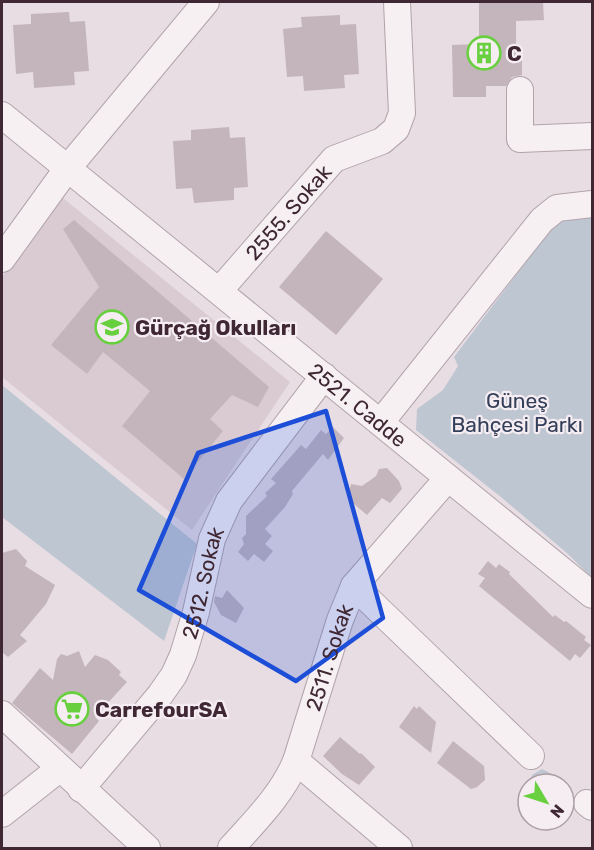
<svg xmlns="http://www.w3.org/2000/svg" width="594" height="850" font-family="Rubik,sans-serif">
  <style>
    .built { fill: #dacbd2 }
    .green { fill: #bec6d2 }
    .building { fill: #c4b5bd }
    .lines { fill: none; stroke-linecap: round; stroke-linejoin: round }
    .minor-casing { stroke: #b2a3ab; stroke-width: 28 }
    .minor { stroke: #f6f0f3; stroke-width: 26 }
    .marked { fill: #1d4ed8; fill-opacity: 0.2; stroke: #1d4ed8; stroke-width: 4.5; stroke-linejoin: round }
    .labels { text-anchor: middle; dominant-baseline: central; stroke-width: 4.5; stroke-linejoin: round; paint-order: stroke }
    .poi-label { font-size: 21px; font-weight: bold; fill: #3f2733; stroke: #f5edf1; text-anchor: start }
    .street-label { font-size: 21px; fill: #3f2733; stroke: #f5edf1 }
    .park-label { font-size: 21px; fill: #34405b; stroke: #f5edf1 }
  </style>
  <rect width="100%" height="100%" fill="#e8dde3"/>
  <path class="built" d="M58 194 290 382 192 530 2 377V277Z"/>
  <path class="green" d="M592 215V578L568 554 501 497 416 430 417 409 443 390 458 366 454 357 559 218Z
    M2 385 197 544 164 641 2 517Z
    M542 769 552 774 555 784H531L532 775Z"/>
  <path class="building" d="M479 2H543L544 20 516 21V60H522V75L512 77 506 86H486V97H453L452 45 479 44Z
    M69 12 70 22 85 21 89 71 74 72 75 85 34 88 33 72 16 74 13 25 31 24V14Z
    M340 15V25L356 24 359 74 344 75 345 88 304 91 303 76 287 77 283 29 302 27 301 17Z
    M229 127 230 138 245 137 248 187 234 188V200L194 203 192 188 176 189 173 141 191 140V130Z
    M74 220 269 387 258 407 232 395 210 419 223 431 184 479 122 426 150 391 103 352 87 374 51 345 99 287 63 229Z
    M326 231 383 279 336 335 279 287Z
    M333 427 344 438 328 460 323 454 292 491 293 494 285 507 265 529 272 536 265 544 273 551 264 562 254 554 248 561 238 552 244 544 242 538 246 534V516L267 496 265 493 276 483 271 479 301 445 306 449 321 430 326 434Z
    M387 468 399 481 402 489 390 503 382 498 367 515 354 504 349 493 351 484 362 486 376 476 379 469Z
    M16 549 27 561 25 566 55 585 46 604 20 635 27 641 8 657 2 652V553Z
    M488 561 496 568 499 564 510 572 509 574 553 617 555 615 564 622 566 621 586 637 584 640 591 645 580 658 575 654 570 661 479 586 485 578 478 574Z
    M227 590 244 608 236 623 221 615 214 602 215 596 222 598Z
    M79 651 85 667 95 655 108 660 121 672 119 675 127 682 95 717 99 721 72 754 12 703 40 668 53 680 57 659 61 654 67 656Z
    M414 706 417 709 419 706 436 722 431 753 399 727Z
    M340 737 360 754 361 753 375 767 359 785 342 774 323 756Z
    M453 741 484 766 485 780 477 787 471 789 437 763Z"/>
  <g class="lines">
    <g class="minor-casing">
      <g id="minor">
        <path d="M520 90V139L592 136"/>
        <path id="s1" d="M2 115 592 595"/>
        <path d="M2 259 67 169 206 2"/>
        <path id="s2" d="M219 291 334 159 382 141 396 129 402 113 397 2"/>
        <path d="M381 422 542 220 557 208 592 204"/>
        <path d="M354 586 531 756"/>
        <path d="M2 714 147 848"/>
        <path d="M296 761 399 848"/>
        <path id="s3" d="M81 789 160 695 174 675 183 655 196 612 212 539 229 501 324 376"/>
        <path d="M587 803 592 807"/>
        <path d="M2 814 59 769"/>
        <path id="s4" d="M231 848C255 821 282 795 296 761L340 620 354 586 448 478"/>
      </g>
    </g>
    <use href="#minor" class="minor"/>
  </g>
  <path class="marked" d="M326 411 383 618 296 681 139 590 198 453Z"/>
  <defs>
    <g id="building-ring" transform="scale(1.725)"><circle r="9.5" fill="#f5edf1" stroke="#68d03f" stroke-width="1.5"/><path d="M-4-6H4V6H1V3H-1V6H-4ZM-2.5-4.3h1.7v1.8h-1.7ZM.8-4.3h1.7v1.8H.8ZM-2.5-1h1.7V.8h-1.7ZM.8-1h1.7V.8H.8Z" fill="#68d03f"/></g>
    <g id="school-ring" transform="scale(1.725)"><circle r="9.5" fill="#f5edf1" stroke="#68d03f" stroke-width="1.5"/><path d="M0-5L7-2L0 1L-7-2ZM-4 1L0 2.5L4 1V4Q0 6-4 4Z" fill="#68d03f"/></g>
    <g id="supermarket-ring" transform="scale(1.725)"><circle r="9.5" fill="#f5edf1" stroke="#68d03f" stroke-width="1.5"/><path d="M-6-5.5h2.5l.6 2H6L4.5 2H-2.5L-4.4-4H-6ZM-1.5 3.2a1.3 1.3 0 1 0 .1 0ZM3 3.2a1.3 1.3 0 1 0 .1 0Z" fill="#68d03f"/></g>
  </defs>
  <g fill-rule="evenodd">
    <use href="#building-ring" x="484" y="53"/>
    <use href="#school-ring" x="112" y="327"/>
    <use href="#supermarket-ring" x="72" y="709"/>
  </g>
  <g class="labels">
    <g class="poi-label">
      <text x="507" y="53">C</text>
      <text x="135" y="327">Gürçağ Okulları</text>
      <text x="95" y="709">CarrefourSA</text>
    </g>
    <g class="street-label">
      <text stroke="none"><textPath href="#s2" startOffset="105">2555. Sokak</textPath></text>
      <text stroke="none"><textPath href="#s1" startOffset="459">2521. Cadde</textPath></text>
      <text stroke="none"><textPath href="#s3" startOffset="244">2512. Sokak</textPath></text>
      <text stroke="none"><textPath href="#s4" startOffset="218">2511. Sokak</textPath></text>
    </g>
    <g class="park-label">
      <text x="517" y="400">Güneş<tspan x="517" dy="24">Bahçesi Parkı</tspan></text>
    </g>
  </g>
  <rect width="594" height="850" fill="none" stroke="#3f2733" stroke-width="6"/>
  <g transform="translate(546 802) rotate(129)"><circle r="28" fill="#f5edf1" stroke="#ac9ea5" stroke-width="1.5"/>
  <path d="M0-4.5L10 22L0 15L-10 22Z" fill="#68d03f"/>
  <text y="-9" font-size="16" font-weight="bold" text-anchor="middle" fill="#3f2733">N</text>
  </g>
</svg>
